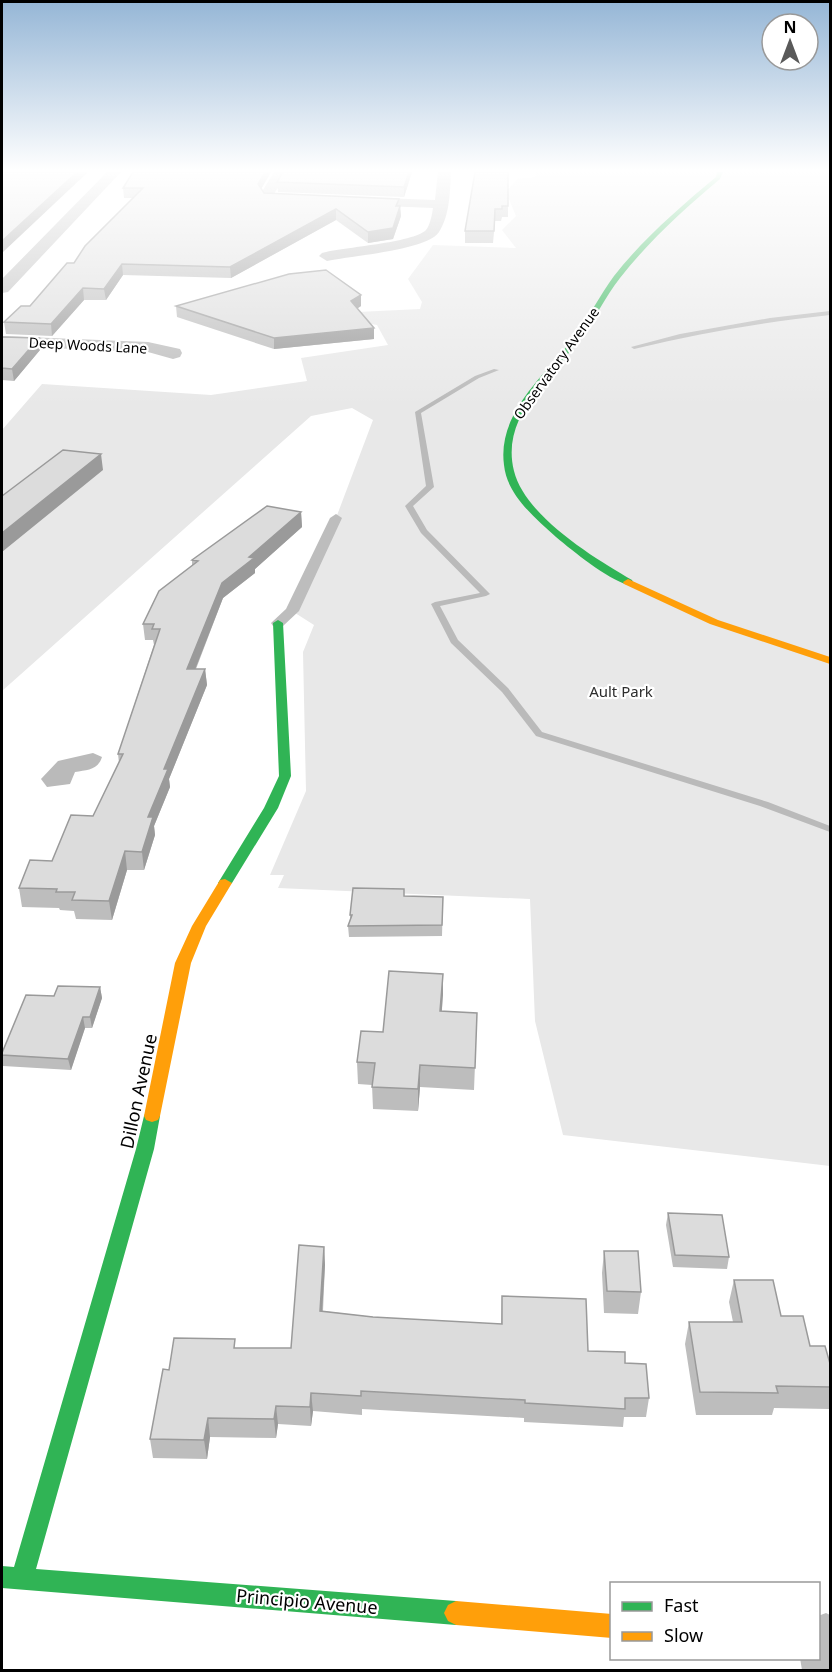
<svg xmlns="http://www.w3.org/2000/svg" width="832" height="1672" font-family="'Noto Sans',sans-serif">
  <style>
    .green { fill: #e8e8e8 }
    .water { fill: #bababa }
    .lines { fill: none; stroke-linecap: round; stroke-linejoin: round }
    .stream { fill: #bababa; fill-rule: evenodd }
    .lane { fill: #bdbdbd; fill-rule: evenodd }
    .street { fill: #bdbdbd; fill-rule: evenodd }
    .fast { fill: #30b455; fill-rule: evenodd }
    .slow { fill: #ff9f0a; fill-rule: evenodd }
    .wall { fill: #bdbdbd }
    .shaded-wall { fill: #9a9a9a }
    .building { fill: #dcdcdc; stroke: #9a9a9a; stroke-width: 1.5 }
    .labels { text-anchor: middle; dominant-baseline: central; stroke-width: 4.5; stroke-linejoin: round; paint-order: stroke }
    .far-street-label { font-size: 14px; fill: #000; stroke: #fff }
    .park-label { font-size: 15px; fill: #2d2d2d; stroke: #fff }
    .near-street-label { font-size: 18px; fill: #000; stroke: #fff }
  </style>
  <rect width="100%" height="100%" fill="#fff"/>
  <path class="green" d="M536 172H830V1166L563 1135 535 1021 530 899 278 888 284 875H270L306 791 303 652 314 625 292 611 336 518 373 420 352 408 311 416 2 691V430L42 384 211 395 307 381 301 358 388 345 377 325 316 314 420 309 422 302 408 279 433 245 516 248 502 230 516 216 506 192 517 179 535 177Z"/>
  <path class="water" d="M93 753 102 757C98 770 87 770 75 772L70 784 47 787 41 779 58 761Z"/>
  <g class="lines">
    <path class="stream" d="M830 311V315C764 322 699 333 634 349L631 347 680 334 770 318Z
      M494 369 499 370 479 378 421 413 434 487 413 506 427 530 490 594 486 596 440 606 458 640 508 688 542 732 768 802 830 826V832L760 806 536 736 502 692 451 643 431 604 435 602 480 593 421 533 405 506 426 486 415 412 475 376Z"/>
    <path class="lane" d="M336 514 342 518 299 611 283 626H273L271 623 286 609 330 518Z"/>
    <path class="street" d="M107 172H121L8 292 2 293V279Z
      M274 172H287L274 194 435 200 438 172H451C450 191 450 215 439 232 428 250 350 256 327 261L319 256 322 253C343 247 413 243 426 230 430 225 432 215 433 208L265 201 260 195Z
      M2 336 148 342 180 349 182 353 180 357 173 359 148 352 2 346Z
      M826 1613 830 1615V1670H802L800 1658H818V1616Z"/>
    <path class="fast" d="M717 172H723L720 179C684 209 649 241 620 278 605 297 595 319 580 339 552 377 500 416 514 471 525 516 594 558 632 580L633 582 628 585C606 578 574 552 556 537 535 518 507 495 504 465 497 412 546 375 574 337 589 317 600 295 614 276 643 239 680 207 716 177Z
      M278 620 283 623 291 776 278 808 232 883 225 887 218 883 264 808 279 776 273 623Z
      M152 1110 158 1112 160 1116 154 1149 36 1569 456 1601 464 1605 468 1613 464 1621 456 1625 2 1588V1566L14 1567 136 1149 144 1116 146 1112Z"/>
    <path class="slow" d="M628 579 718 620 830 657V664L710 624 624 584 623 582Z
      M225 879 232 883 206 926 191 963 160 1116 158 1120 152 1122 146 1120 144 1116 175 963 192 926 220 880Z
      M456 1601 612 1614V1638L456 1625 448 1621 444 1613 448 1605Z"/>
  </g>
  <path class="wall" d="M133 172H271L261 189 264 193 399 199V206H400L401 216 393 239 368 243 336 220 231 278 123 275 106 300H84L52 336 6 334 4 322 30 306 74 263 133 198H124L123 188Z
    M412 172 404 197 278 192 277 182Z
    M475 172 508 206V217H502L501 221H495L493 243H465V231Z
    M361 295V306L357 309 374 339 274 349 177 317 176 306Z
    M2 337 39 338 40 350 14 381 2 380V381Z
    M301 512 302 527 255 569V573L223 598 196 669H205L207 685 169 779 170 787 154 826 155 835 144 870H127L112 920 76 919 74 911 60 910 59 908 22 907 19 888 52 861 93 816 119 763 118 754 154 645 153 640H145L143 624 192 566V560Z
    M404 896 443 897 442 936 349 937 348 926 350 920V915Z
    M443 974 442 1011 477 1013 474 1090 420 1087 418 1111 373 1109 372 1085 358 1084 357 1062 383 1032Z
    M100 987 102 998 92 1028H85L71 1070 3 1066 2 1060V1053L54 996Z
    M668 1213 729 1257 727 1269 673 1267 666 1225Z
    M324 1247 325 1265 323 1311 373 1317 501 1324 502 1296 588 1351 625 1363 649 1398 646 1417H624L623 1427 524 1422V1418L362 1409V1415L313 1411 311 1426 278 1424 276 1438 210 1437 207 1459 153 1458 150 1439 169 1370 236 1348H291Z
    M604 1251 641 1292 638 1314 604 1313 602 1273Z
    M734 1280 781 1316 831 1367V1403L829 1409 774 1408 772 1415H696L685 1344 689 1322H733L729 1302Z"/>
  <path class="shaded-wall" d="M77 172H88L2 253V241Z
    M265 172H271L258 194V184Z
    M409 172H412L404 197V187Z
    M400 206 401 216 393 239 368 243V232Z
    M336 209V220L231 278 230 267Z
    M122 264 123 275 106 300 104 289Z
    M83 288 84 300 52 336 51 324Z
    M361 295V306L351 312V301Z
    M374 328V339L274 349V338Z
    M39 338 40 350 14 381 12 369Z
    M101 454 103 470 2 552V533Z
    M301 512 302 527 255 569V573L223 598 189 685 187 669 222 583 249 557Z
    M205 669 207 685 169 779 170 787 154 826 155 835 144 870 142 852 148 817 164 769Z
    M125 851 127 870 112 920 109 901Z
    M443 974V995L440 1033V1011Z
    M100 987 102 998 92 1028 90 1017Z
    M83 1017 85 1028 71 1070 68 1059Z
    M420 1065V1087L418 1111V1089Z
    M324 1247 325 1265 321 1329 320 1311Z
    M311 1393 313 1411 311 1426 310 1407Z
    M276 1406 278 1424 276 1438 274 1419Z
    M208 1418 210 1437 207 1459 204 1440Z"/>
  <path class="building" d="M2 172H77L2 241Z
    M133 172H265L258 184 264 193 399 199 396 206H400L393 228 368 232 336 209 230 267 122 264 104 289 83 288 51 324 4 322 21 306H30L67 263H74L85 246 143 188H123Z
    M283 172H409L404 187 277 182Z
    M475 172H508V206H502V209H495L494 231H465Z
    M326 270 361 295 351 301 374 328 274 338 176 306 289 274Z
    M2 337 39 338 12 369 2 368Z
    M63 450 101 454 2 533V496Z
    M267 506 301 512 249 557 254 558 222 583 187 669H205L164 769H168L148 817H153L142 852 125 851 109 901 72 900 75 892H56L57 889 19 888 30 860 52 861 71 815 93 816 123 754H118L160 629H152L154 624H143L159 591 198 561 192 560Z
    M353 888 404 889V896L443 897 442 925 348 926 352 915H350Z
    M389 971 443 974 440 1011 477 1013 475 1068 420 1065 418 1089 372 1087 375 1063 357 1062 361 1031 383 1032Z
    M58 986 100 987 90 1017H83L68 1059 2 1055V1053L26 995 54 996Z
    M668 1213 722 1215 729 1257 675 1255Z
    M299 1245 324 1247 320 1311 373 1317 502 1324V1296L586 1299 588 1351 625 1352V1363L646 1364 649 1398H625V1409L525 1403V1400L361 1391V1396L311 1393 310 1407 276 1406 274 1419 208 1418 204 1440 150 1439 163 1369 169 1370 174 1338 235 1339 234 1348H291Z
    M604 1251H638L641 1292 607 1291Z
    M734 1280H773L781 1316H803L810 1346H825L831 1367V1387L776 1386 778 1393 700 1392 689 1322H742Z"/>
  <linearGradient id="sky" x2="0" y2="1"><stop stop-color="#95b6d6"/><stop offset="0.42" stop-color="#fff"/><stop offset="1" stop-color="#fff" stop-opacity="0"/></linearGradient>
  <rect width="832" height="406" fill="url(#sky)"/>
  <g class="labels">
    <g class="far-street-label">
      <text transform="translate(88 345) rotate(3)">Deep Woods Lane</text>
      <text transform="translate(556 363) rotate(-54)">Observatory Avenue</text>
    </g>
    <g class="park-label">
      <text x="621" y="691">Ault Park</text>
    </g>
    <g class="near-street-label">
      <text transform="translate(138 1091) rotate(-78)">Dillon Avenue</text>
      <text transform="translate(307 1601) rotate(5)">Principio Avenue</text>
    </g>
  </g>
  <rect width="832" height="1672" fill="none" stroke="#000000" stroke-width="6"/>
  <rect x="610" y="1582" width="210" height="78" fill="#ffffff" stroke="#999999" stroke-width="1.5"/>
  <rect x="622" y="1602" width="30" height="9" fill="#30b455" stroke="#999999" stroke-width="1.5"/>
  <text x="664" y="1612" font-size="18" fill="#000000">Fast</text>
  <rect x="622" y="1632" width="30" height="9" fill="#ff9f0a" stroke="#999999" stroke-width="1.5"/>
  <text x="664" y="1642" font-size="18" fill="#000000">Slow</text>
  <g transform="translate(790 42)"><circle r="28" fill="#ffffff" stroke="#999999" stroke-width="1.5"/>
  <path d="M0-4.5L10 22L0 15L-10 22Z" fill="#595959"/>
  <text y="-9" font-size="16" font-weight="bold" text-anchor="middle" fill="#000000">N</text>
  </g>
</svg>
